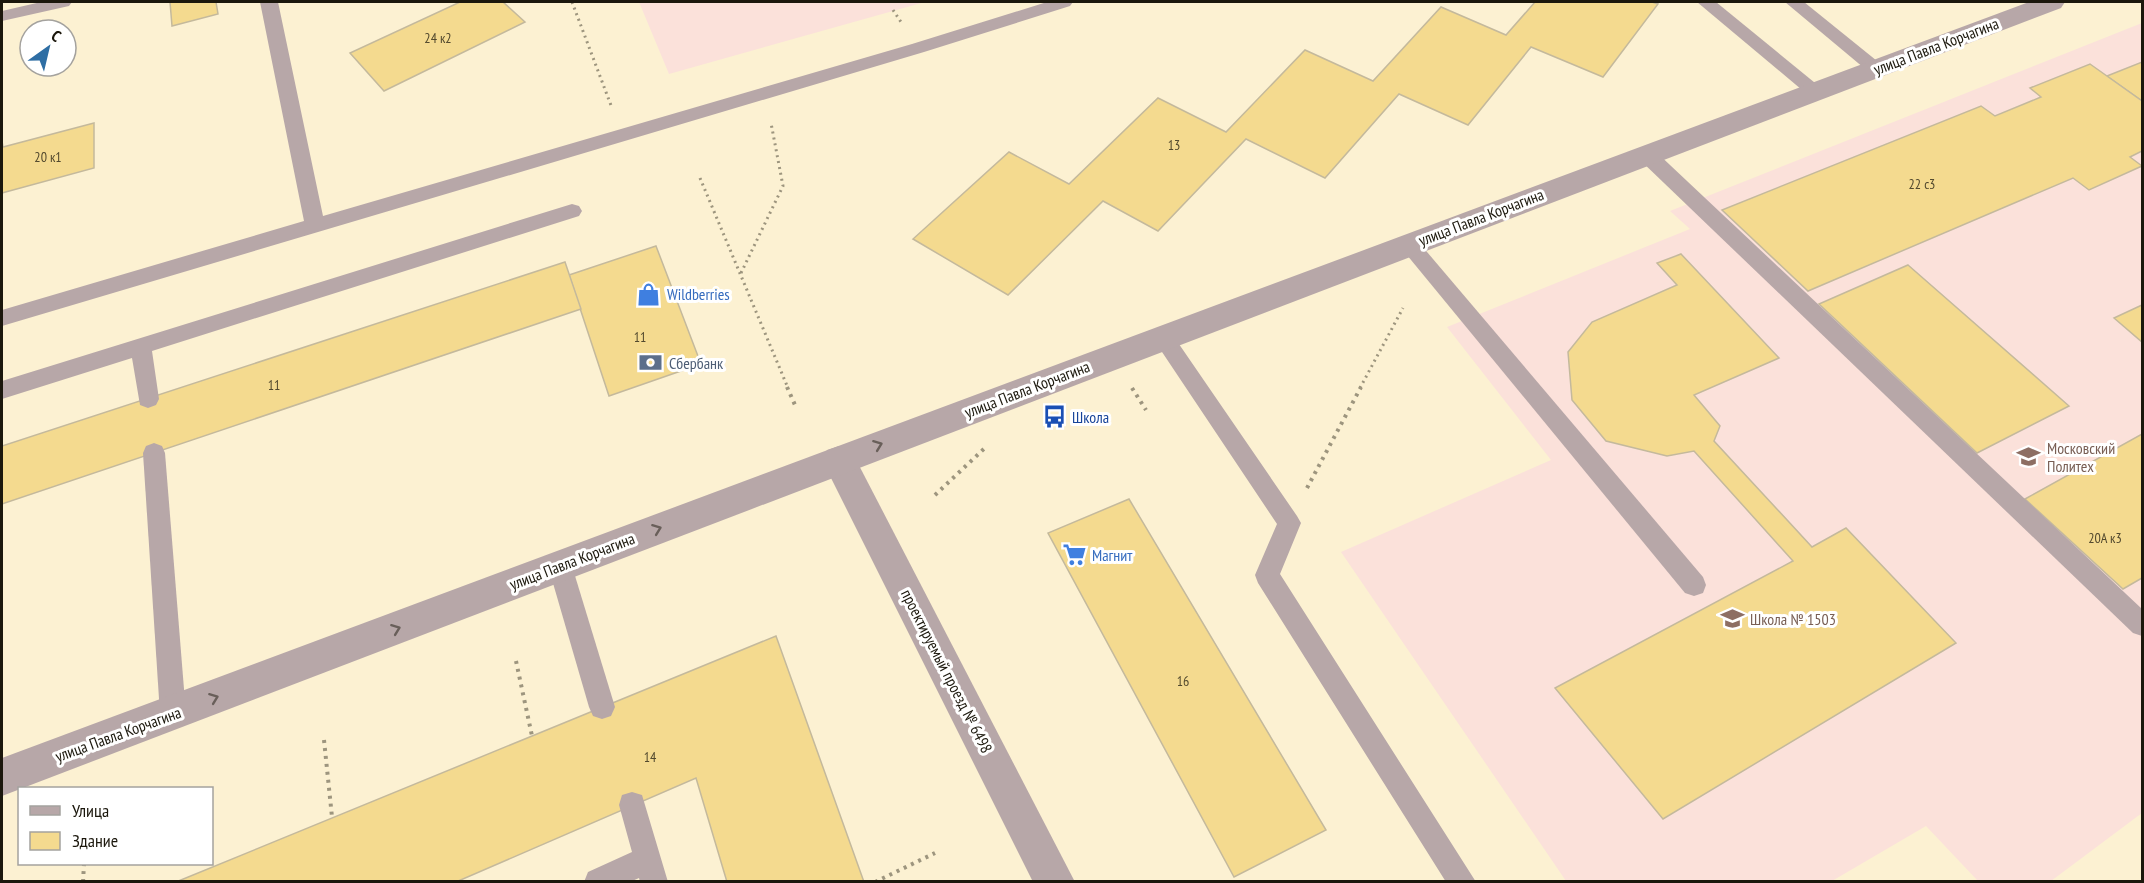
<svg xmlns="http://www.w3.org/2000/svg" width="2144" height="883" font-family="'PT Sans Narrow',sans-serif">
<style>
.education{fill:#fbe1da}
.building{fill:#f4da8f;stroke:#c4b99c;stroke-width:1.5}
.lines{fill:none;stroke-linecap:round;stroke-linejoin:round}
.path-far1{stroke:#9d957e;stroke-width:3;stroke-dasharray:2 4;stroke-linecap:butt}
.path{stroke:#9d957e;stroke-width:4;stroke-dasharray:3 5;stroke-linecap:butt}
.service{fill:#b7a7a8;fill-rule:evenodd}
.minor{fill:#b7a7a8;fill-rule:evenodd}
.tertiary{fill:#b7a7a8;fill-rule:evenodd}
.oneway{stroke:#695f5a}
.labels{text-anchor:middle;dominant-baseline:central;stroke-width:6;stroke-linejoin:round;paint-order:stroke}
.number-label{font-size:14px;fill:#51482d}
.street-label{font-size:16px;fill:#1b170c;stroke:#fff}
.shop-label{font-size:16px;fill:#366cbe;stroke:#fff;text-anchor:start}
.service-label{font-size:16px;fill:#4e5e75;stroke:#fff;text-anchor:start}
.transit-label{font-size:16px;fill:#164399;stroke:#fff;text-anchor:start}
.education-label{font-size:16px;fill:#785e54;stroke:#fff;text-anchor:start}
</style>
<rect width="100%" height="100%" fill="#fcf1d2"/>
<!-- education -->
<g class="education">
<polygon points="639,2 925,2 669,74"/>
<polygon points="2142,23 2142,813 2051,881 1978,881 1926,826 1832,881 1566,881 1341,552 1551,460 1447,327 1690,229 1670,211"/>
</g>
<!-- building -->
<g class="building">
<polygon points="170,2 216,2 218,14 172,26"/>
<polygon points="460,2 503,2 525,22 384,91 350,53"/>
<polygon points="1535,2 1652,2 1658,4 1603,77 1531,47 1468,125 1399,94 1325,178 1246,139 1158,231 1103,201 1008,295 913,239 1009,152 1069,184 1158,98 1226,132 1305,50 1373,81 1441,7 1506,35"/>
<polygon points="2142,62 2142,101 2107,76"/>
<polygon points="2090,64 2142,101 2142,151 2130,157 2142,166 2089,190 2073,178 1808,291 1722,210 1981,106 1995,116 2041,97 2030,88"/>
<polygon points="94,123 94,168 2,193 2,141 3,147"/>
<polygon points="656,246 701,364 609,396 569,275"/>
<polygon points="1681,254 1779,358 1694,395 1720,426 1714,441 1812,547 1846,528 1956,643 1663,819 1555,688 1793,561 1694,451 1667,456 1606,441 1572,400 1568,352 1592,322 1677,285 1657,263"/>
<polygon points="565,262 581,309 2,504 2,446"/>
<polygon points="1908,265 2069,406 1977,453 1819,304"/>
<polygon points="2142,305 2142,342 2114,318"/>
<polygon points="2142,434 2142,578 2123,589 2025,499"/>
<polygon points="1129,499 1326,830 1234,877 1048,533"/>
<polygon points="776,636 864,882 727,882 696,778 456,882 176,882"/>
</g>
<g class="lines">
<!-- path-far1 -->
<g class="path-far1">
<polyline points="572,2 612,108"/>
<polyline points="893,10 901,22"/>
<polyline points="700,178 788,388"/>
<polyline points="741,273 783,186 771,123"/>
<polyline points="1360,388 1403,308"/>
</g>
<!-- path -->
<g class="path">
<polyline points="787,387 795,405"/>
<polyline points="1132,388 1146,410"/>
<polyline points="1307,488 1361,387"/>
<polyline points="935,495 987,446"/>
<polyline points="516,661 532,736"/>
<polyline points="324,740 332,817"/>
<polyline points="83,882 84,864"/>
<polyline points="875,882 935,853"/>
</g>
<!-- service -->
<g class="service">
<polygon points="41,2 72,2 69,6 2,21 2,11"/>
<polygon points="260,2 278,2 323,216 912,44 1047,2 1073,2 1070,6 924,52 2,326 2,310 304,221"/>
<polygon points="1697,2 1716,2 1820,87 1823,91 1820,95 1808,95"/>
<polygon points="1785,2 1804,2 1882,65 1885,69 1882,73 1870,73"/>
<polygon points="1646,147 1653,149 2142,609 2142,636 2133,633 1639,159 1637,154 1639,149"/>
<polygon points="572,204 579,206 582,211 579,216 152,351 159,399 156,405 148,408 140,405 132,358 2,399 2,381"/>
<polygon points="1409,236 1416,239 1703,577 1706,585 1703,593 1694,596 1685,593 1402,249 1399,244 1402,239"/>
<polygon points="1163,329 1170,331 1297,516 1301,523 1280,574 1476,882 1446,882 1258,583 1255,575 1277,524 1156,343 1152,337 1156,331"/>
<polygon points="154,443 162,446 165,453 186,714 182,723 173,726 164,723 160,714 143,453 146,446"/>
<polygon points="560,555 568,558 572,566 615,707 611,716 602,719 593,716 589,707 548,566 552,558"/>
<polygon points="632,792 642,795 645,805 668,882 640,882 639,878 630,882 584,882 588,872 632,852 619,805 622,795"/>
</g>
<!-- minor -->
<polygon class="minor" points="839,446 851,450 1075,882 1033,882 822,460 827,450"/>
<!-- tertiary -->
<polygon class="tertiary" points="2029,2 2065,2 2061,8 2,796 2,758"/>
</g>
<!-- one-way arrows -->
<defs><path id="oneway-chevron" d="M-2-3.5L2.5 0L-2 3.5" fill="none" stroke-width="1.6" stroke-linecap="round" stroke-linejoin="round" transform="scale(1.5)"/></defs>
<g class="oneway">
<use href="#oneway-chevron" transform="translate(878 445) rotate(-21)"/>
<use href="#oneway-chevron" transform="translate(657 529) rotate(-21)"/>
<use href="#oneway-chevron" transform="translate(396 629) rotate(-21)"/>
<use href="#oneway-chevron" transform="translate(214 698) rotate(-21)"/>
</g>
<!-- icons -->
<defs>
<symbol id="shop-bare" viewBox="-9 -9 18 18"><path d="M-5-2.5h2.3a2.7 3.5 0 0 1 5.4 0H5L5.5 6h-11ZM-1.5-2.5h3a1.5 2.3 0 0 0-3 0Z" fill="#3f7fe0" stroke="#fff" stroke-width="2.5" paint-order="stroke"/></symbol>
<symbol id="bank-bare" viewBox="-9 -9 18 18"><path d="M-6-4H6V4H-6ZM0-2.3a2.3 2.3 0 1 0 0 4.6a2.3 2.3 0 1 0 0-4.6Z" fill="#5c6f8a" stroke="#fff" stroke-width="2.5" paint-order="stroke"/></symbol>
<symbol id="bus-bare" viewBox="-9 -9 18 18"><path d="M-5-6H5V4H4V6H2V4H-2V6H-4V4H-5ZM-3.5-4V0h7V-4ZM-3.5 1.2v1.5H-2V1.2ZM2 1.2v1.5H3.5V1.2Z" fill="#1a4fb4" stroke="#fff" stroke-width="2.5" paint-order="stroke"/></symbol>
<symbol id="university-bare" viewBox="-9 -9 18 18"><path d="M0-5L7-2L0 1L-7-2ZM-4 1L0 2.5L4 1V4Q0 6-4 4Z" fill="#8d6e63" stroke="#fff" stroke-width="2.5" paint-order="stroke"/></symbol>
<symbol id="supermarket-bare" viewBox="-9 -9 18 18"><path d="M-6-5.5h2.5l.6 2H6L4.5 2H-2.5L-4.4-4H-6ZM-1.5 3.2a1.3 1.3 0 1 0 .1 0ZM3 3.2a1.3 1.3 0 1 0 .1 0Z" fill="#3f7fe0" stroke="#fff" stroke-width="2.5" paint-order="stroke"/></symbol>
<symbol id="school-bare" viewBox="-9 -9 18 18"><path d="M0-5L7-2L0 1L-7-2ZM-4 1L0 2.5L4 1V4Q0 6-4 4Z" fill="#8d6e63" stroke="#fff" stroke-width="2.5" paint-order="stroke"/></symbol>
</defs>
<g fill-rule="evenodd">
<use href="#shop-bare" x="632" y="278" width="33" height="33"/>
<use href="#bank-bare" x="634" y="346" width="33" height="33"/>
<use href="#bus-bare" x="1038" y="400" width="33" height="33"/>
<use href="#university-bare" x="2012" y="440" width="33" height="33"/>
<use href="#supermarket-bare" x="1058" y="538" width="33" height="33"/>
<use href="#school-bare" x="1716" y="602" width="33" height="33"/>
</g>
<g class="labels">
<!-- number labels -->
<g class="number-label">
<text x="438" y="38">24 к2</text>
<text x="1174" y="145">13</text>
<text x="48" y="157">20 к1</text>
<text x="1922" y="184">22 с3</text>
<text x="640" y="337">11</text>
<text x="274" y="385">11</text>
<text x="2105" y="538">20А к3</text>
<text x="1183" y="681">16</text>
<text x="650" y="757">14</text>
</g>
<!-- street labels -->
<g class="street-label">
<text transform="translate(1936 46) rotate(-21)">улица Павла Корчагина</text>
<text transform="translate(1481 217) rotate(-21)">улица Павла Корчагина</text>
<text transform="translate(1027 389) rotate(-21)">улица Павла Корчагина</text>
<text transform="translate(572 561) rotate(-21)">улица Павла Корчагина</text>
<text transform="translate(947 671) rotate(63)">проектируемый проезд № 6498</text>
<text transform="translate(118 734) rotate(-20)">улица Павла Корчагина</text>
</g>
<!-- shop labels -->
<g class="shop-label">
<text x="667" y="294">Wildberries</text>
<text x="1092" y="555">Магнит</text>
</g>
<!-- service labels -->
<g class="service-label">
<text x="669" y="363">Сбербанк</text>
</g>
<!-- transit labels -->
<g class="transit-label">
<text x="1072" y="417">Школа</text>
</g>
<!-- education labels -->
<g class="education-label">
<text x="2047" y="448">Московский<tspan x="2047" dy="18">Политех</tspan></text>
<text x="1750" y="619">Школа № 1503</text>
</g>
</g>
<!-- border -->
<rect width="2144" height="883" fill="none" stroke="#1b170c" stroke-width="6"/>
<!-- legend -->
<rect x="18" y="787" width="195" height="78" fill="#ffffff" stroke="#a4a29e" stroke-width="1.5"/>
<rect x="30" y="806" width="30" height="9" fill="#b7a7a8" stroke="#a4a29e" stroke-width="1.5"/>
<text x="72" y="817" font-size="18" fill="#1b170c">Улица</text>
<rect x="30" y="832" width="30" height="18" fill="#f4da8f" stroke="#a4a29e" stroke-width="1.5"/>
<text x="72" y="847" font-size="18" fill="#1b170c">Здание</text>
<!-- north arrow -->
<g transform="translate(48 48) rotate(34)"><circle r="28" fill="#ffffff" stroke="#a4a29e" stroke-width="1.5"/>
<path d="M0-4.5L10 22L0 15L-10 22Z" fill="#2e6ea4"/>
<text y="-9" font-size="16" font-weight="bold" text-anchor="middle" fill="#1b170c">С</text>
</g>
</svg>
